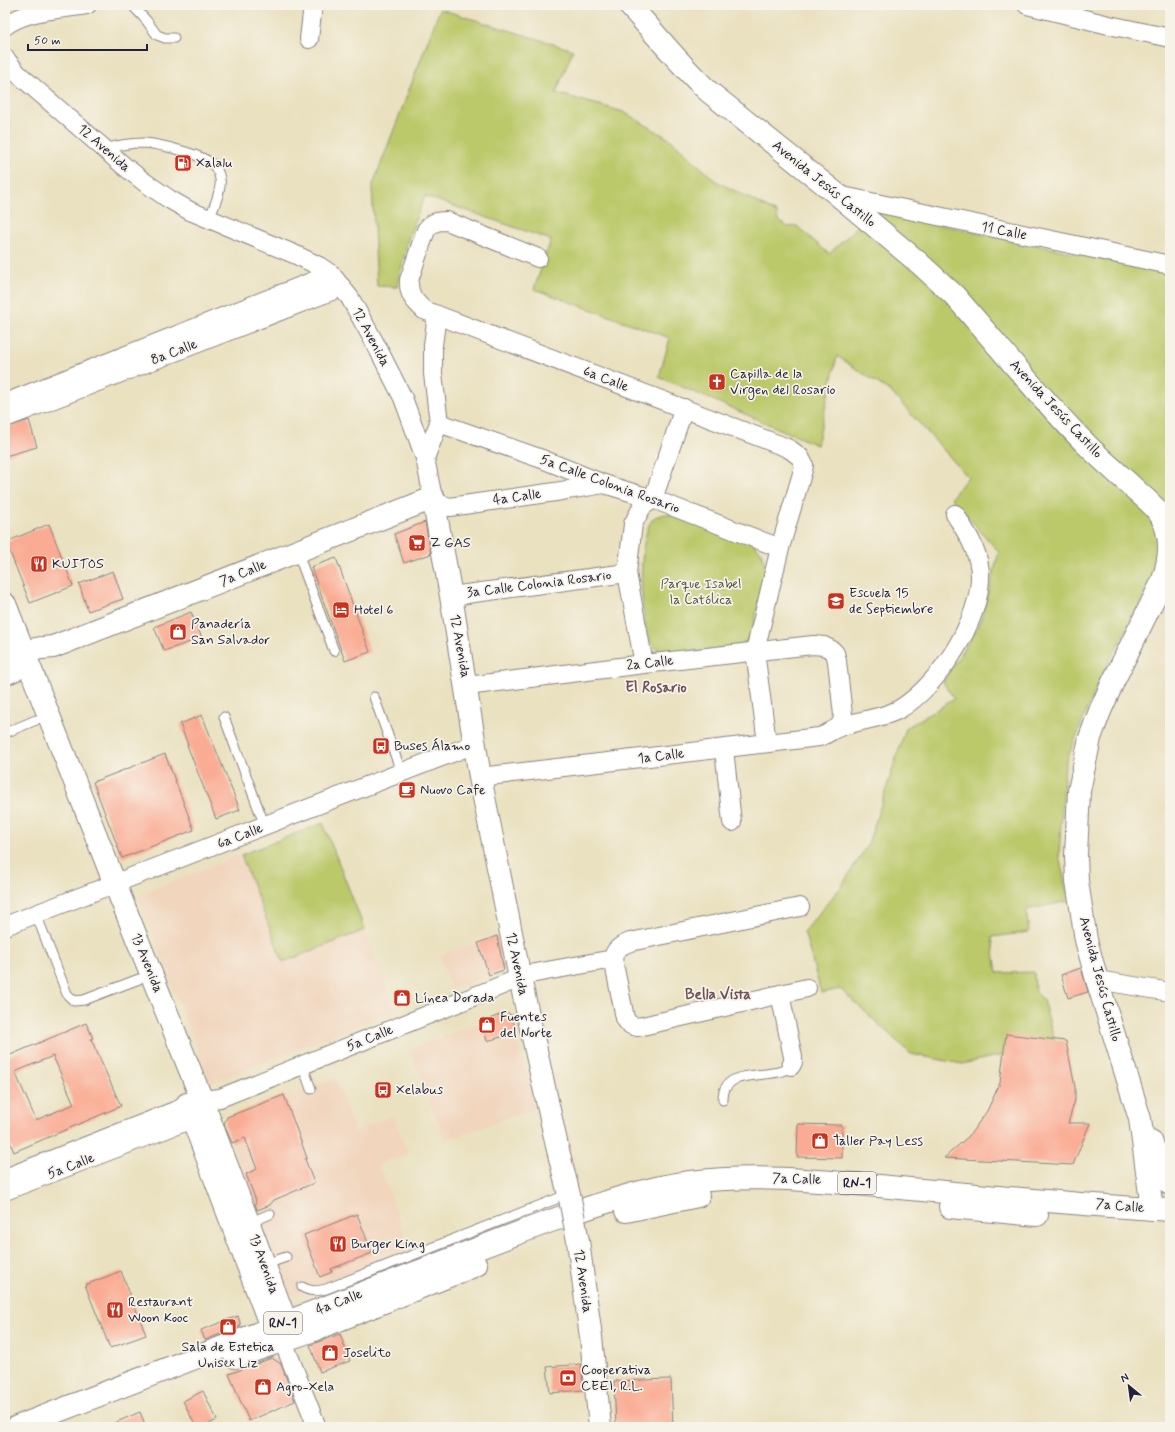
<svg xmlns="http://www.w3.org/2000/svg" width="1175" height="1432" font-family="Mynerve,sans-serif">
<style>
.built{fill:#f1d5bd}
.green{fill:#bcc96b;stroke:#6f7653}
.building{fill:#faab93;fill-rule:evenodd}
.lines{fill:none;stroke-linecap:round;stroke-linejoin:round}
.lane-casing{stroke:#86827e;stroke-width:11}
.street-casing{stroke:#86827e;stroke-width:20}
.secondary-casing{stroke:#86827e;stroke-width:24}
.primary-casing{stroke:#86827e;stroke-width:24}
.lane{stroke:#fff;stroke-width:9}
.street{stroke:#fff;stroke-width:18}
.secondary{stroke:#fff;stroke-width:22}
.primary{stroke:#fff;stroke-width:22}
.secondary-bridge-casing{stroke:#86827e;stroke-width:24;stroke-linecap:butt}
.secondary-bridge{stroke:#fff;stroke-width:22}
.labels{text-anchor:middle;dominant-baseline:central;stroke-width:3.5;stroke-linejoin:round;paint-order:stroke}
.shield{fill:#f7f3e8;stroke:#62616f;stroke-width:1}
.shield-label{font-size:13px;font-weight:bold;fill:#22223b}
.street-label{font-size:14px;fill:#22223b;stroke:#f7f3e8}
.poi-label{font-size:14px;fill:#22223b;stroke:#f7f3e8;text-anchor:start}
.park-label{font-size:14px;fill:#505449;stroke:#f7f3e8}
.neighbourhood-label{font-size:15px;font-weight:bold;fill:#6e525a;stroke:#f7f3e8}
</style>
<rect width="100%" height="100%" fill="#f7f3e8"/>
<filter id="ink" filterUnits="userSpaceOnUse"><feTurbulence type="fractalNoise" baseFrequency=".025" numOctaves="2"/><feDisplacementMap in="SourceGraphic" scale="8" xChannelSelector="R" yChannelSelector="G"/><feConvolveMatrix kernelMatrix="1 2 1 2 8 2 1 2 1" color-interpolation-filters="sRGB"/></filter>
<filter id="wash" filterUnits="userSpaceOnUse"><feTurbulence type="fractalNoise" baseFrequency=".012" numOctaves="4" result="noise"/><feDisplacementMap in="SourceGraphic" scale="16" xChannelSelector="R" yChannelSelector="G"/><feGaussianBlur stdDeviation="0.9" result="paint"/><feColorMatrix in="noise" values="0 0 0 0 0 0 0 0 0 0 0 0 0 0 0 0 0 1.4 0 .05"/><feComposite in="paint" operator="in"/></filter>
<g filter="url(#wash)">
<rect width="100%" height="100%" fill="#eae1c0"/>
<!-- built -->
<g class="built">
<polygon points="323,823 396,1011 210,1083 138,895"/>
<polygon points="497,936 504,970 452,989 439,956"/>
<polygon points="482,1022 487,1041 516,1033 535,1109 522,1112 445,1141 410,1049"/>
<polygon points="335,1078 355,1131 394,1116 408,1154 379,1164 410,1251 294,1296 289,1294 226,1129 230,1119"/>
</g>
<!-- green -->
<g class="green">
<polygon points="440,9 573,50 556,93 624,112 671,140 716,181 777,213 778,220 787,227 797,226 829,254 874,211 1170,273 1170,521 1156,528 1159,548 1153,573 1141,602 1101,677 1065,764 1059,856 1069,901 1026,910 1029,932 992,937 997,973 1034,972 1035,990 1043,1000 1057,1048 1029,1049 962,1064 911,1054 840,989 821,993 804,931 841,887 868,844 906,728 954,699 943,682 980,623 999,552 951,498 968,477 891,392 837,356 817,445 659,377 670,338 534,289 551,240 425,196 408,239 397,287 377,286 372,187"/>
<path d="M667,514L750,540L762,553L766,569L751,636L741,647L665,654C659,651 654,648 651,643C639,624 637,535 653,519C657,515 661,515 667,514Z"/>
<polygon points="323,823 365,930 283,962 241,855"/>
</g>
<g id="blocks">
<!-- building -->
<g class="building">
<polygon points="29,420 37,447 5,456 5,428"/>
<polygon points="425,522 431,554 404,563 394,534"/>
<polygon points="49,524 73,586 30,603 6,542"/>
<polygon points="336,558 370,652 345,661 311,567"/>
<polygon points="113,571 123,599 88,611 79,584"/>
<polygon points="191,612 202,638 164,651 154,627"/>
<polygon points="202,715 240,810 216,819 187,745 188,745 180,724"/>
<polygon points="165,754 194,830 122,858 93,782"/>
<polygon points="497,936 504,970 489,975 478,943"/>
<polygon points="1081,968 1088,992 1068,998 1061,975"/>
<polygon points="504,1013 512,1015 516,1033 487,1041 482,1022"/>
<path d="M86,1023L93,1038L91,1039L121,1106L14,1152L5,1131V1049L8,1056ZM53,1056L74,1104L36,1120L15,1072Z"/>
<polygon points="1006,1034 1066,1041 1075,1087 1075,1100 1068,1123 1090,1123 1073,1165 944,1158 969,1136 987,1111 1000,1083"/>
<polygon points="284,1095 307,1158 305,1159 314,1183 274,1200 270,1205 257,1210 255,1204 256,1201 246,1174 257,1169 245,1138 232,1143 224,1124 227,1117"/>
<polygon points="798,1124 842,1125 842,1158 797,1157"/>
<polygon points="357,1214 372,1253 331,1269 332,1272 320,1277 304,1235"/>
<polygon points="121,1271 146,1335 110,1348 85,1285"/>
<polygon points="238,1316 241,1326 205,1340 201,1330"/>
<polygon points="340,1334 350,1361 320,1372 310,1345"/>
<polygon points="272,1358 281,1364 295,1401 249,1421 229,1374"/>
<polygon points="581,1364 584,1390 550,1393 547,1367"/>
<polygon points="671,1379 673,1427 616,1427 614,1381"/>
<polygon points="203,1391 217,1420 203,1427 196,1427 183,1401"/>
<polygon points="140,1412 146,1427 105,1427"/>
</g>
</g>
</g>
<g filter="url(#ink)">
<use href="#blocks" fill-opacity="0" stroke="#86827e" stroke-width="1"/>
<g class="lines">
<defs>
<g id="lane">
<polyline points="132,5 146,20 157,35 165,38 174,38"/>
<path d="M105,149C118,145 131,143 144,143C159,144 200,154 211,163C216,167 219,173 220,179C222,191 213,208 209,220"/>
<polyline points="297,551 334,651"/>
<polyline points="374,697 398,763"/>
<polyline points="224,717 265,826"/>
<polyline points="5,733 36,720"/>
<polyline points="36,914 67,994 74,1001 84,1000 139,979"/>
<polyline points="302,1064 311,1089"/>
<path d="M723,1100C722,1064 774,1082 791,1066"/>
<polyline points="249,1223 270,1214"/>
<polyline points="264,1265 286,1257"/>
<path d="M302,1287C310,1292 317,1291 326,1289L569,1194"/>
</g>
<g id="street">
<polyline points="1027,5 1109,25 1170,38"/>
<path d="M5,26C28,9 60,10 87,5"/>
<polyline points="309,39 313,5"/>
<polyline points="5,58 17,73 124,166 143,181 169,199 190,211 294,254 319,266 331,274 350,298 376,345 403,398 425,458 433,498 442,505 450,507 555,492 604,484"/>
<polyline points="838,195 1170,265"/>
<path d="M538,258L447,221C437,221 432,222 426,230L409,280C408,294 414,301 424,310L785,447L791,450L800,457L804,465L803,470L780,548L755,651L767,743"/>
<polyline points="5,403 331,274"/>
<polyline points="5,418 342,287"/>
<polyline points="439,423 542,459 604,484 653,499 780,548"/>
<polyline points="425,458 439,423 433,374 433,345 437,315"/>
<polyline points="451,596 627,573"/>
<polyline points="644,664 627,573 633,524 642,507 653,499 684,408"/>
<polyline points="5,676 17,671"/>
<polyline points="467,686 644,664 813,645 824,646 832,650 835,653 837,661 843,715 842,721 839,727"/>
<polyline points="724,749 732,822"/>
<path d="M480,777L819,737C827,735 833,729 840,727C859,720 880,719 898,710C939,687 991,608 978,560C974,543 964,529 955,514"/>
<polyline points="5,926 475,744"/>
<path d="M613,959L625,1018C628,1024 631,1026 638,1027L807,988"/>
<polyline points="1097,980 1170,992"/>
<polyline points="780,994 793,1057 793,1062 791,1066"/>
<path d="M5,1178L202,1100L220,1098L530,974L613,959C614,949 622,945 630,942L800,907"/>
<polyline points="5,1191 205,1114"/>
<polyline points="283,1341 317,1427"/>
</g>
<g id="secondary">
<path d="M629,5C656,34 679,64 708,91L838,195L919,263L954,295C998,345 1040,398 1087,445C1103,461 1121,476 1138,492C1146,499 1156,507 1161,516C1173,536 1170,559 1163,580L1113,682L1100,711L1090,738L1079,791L1076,855L1077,881L1086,940L1097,980L1140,1119L1152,1209"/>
<polyline points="5,604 115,884 202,1100 286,1322"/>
<path d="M11,656C25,650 38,648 53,647L433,498L451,596L480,777L520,978L557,1146L570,1199"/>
<polyline points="187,1104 271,1327"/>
<polyline points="1151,1141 1163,1171 1170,1184"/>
<polyline points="578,1241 591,1337 600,1427"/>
</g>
<g id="primary">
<polyline points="950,1207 1037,1215"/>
<polyline points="626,1211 698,1196"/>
<polyline points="235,1357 311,1331 476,1265"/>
<path d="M17,1427C155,1373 294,1319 433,1266C481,1247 530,1228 579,1211C615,1199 652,1187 690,1182C760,1173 830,1182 900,1188C990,1196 1080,1205 1170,1210"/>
</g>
</defs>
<!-- lane casing -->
<use href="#lane" class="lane-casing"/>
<!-- street casing -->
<use href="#street" class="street-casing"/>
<!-- secondary casing -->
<use href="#secondary" class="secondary-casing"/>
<!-- primary casing -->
<use href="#primary" class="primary-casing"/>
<!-- lane -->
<use href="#lane" class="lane"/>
<!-- street -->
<use href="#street" class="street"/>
<!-- secondary -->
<use href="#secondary" class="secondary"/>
<!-- primary -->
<use href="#primary" class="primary"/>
<defs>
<polyline id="secondary-bridge" points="570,1199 578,1241"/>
</defs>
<!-- secondary-bridge casing -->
<use href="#secondary-bridge" class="secondary-bridge-casing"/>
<!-- secondary-bridge -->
<use href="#secondary-bridge" class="secondary-bridge"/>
</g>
</g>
<!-- icons -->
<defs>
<symbol id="fuel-square" viewBox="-11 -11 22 22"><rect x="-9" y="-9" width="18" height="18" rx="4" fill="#c8321e" stroke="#f7f3e8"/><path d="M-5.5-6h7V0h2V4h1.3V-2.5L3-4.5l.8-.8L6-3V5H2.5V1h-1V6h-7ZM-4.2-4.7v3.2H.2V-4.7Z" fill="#fff"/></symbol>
<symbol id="church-square" viewBox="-11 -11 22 22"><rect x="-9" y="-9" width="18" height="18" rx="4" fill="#c8321e" stroke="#f7f3e8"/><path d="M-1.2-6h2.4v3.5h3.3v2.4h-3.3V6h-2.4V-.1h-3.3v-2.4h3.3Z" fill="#fff"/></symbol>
<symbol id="supermarket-square" viewBox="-11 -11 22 22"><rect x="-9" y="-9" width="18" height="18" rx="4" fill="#c8321e" stroke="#f7f3e8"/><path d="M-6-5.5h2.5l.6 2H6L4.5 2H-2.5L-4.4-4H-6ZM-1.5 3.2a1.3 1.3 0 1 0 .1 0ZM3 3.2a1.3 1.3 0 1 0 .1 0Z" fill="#fff"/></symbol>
<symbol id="restaurant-square" viewBox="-11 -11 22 22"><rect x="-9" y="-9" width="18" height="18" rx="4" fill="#c8321e" stroke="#f7f3e8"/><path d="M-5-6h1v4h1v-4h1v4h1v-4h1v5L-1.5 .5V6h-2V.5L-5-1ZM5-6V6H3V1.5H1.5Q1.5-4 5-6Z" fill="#fff"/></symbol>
<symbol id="school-square" viewBox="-11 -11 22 22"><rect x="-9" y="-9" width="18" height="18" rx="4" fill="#c8321e" stroke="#f7f3e8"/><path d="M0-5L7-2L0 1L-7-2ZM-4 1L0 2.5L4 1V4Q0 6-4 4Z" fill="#fff"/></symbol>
<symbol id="hotel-square" viewBox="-11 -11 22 22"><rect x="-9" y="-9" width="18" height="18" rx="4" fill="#c8321e" stroke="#f7f3e8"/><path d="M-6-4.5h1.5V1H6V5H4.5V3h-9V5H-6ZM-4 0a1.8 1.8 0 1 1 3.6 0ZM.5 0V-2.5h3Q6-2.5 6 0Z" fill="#fff"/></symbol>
<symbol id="shop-square" viewBox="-11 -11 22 22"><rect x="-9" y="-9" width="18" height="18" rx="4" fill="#c8321e" stroke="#f7f3e8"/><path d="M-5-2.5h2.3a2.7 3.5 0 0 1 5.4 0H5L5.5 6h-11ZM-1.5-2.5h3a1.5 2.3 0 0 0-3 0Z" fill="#fff"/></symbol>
<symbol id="bus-square" viewBox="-11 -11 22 22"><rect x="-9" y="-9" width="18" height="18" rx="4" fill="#c8321e" stroke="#f7f3e8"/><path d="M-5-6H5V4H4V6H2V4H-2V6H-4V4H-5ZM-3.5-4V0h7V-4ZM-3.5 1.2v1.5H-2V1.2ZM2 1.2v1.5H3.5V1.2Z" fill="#fff"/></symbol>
<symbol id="cafe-square" viewBox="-11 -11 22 22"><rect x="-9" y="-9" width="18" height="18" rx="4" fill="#c8321e" stroke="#f7f3e8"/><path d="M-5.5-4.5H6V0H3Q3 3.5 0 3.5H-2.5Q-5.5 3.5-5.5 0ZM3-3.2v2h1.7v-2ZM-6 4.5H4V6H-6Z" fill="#fff"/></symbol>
<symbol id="bank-square" viewBox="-11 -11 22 22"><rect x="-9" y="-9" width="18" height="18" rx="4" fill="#c8321e" stroke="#f7f3e8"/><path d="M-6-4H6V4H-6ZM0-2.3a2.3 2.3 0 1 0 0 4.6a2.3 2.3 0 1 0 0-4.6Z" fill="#fff"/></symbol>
</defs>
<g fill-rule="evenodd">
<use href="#fuel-square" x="173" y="153" width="20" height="20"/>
<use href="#church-square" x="707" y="372" width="20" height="20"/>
<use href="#supermarket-square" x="407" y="533" width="20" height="20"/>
<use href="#restaurant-square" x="29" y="554" width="20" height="20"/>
<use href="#school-square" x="826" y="591" width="20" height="20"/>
<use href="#hotel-square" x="331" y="600" width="20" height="20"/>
<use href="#shop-square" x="168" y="622" width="20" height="20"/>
<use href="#bus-square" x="371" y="736" width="20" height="20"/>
<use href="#cafe-square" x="397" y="780" width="20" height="20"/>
<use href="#shop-square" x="392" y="988" width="20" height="20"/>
<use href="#shop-square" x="477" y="1015" width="20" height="20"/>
<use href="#bus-square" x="373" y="1080" width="20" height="20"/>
<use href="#shop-square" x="810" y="1131" width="20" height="20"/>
<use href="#restaurant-square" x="328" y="1234" width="20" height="20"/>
<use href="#restaurant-square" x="105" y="1300" width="20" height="20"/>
<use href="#shop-square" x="218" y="1317" width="20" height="20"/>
<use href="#shop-square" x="320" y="1343" width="20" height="20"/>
<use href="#bank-square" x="558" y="1368" width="20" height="20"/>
<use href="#shop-square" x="253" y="1377" width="20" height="20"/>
</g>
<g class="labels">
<!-- shield labels -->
<g class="shield">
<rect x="838" y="1172" width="38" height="22" rx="3"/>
<rect x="264" y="1312" width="38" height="22" rx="3"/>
</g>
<g class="shield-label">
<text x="857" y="1183">RN-1</text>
<text x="283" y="1323">RN-1</text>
</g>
<!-- street labels -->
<g class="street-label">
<text transform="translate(104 148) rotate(41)">12 Avenida</text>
<text transform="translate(824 184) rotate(39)">Avenida Jesús Castillo</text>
<text transform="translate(1004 231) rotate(11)">11 Calle</text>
<text transform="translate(371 337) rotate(62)">12 Avenida</text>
<text transform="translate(174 352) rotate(-21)">8a Calle</text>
<text transform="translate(606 379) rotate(21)">6a Calle</text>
<text transform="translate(1056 409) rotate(47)">Avenida Jesús Castillo</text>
<text transform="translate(610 484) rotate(20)">5a Calle Colonia Rosario</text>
<text transform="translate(517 497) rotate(-8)">4a Calle</text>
<text transform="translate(243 573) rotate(-22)">7a Calle</text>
<text transform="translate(539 584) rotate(-7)">3a Calle Colonia Rosario</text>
<text transform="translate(460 646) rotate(80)">12 Avenida</text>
<text transform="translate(650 663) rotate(-7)">2a Calle</text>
<text transform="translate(661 756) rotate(-7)">1a Calle</text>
<text transform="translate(240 836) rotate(-21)">6a Calle</text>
<text transform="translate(147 963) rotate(68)">13 Avenida</text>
<text transform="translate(517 964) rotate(78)">12 Avenida</text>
<text transform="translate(1100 979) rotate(75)">Avenida Jesús Castillo</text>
<text transform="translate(370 1038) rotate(-22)">5a Calle</text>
<text transform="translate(71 1166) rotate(-21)">5a Calle</text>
<text transform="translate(797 1179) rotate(2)">7a Calle</text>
<text transform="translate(1120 1206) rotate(5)">7a Calle</text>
<text transform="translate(264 1264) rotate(70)">13 Avenida</text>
<text transform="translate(583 1281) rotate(82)">12 Avenida</text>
<text transform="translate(339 1302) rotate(-21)">4a Calle</text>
</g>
<!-- poi labels -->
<g class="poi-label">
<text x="196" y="163">Xalalu</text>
<text x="730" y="374">Capilla de la<tspan x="730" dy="16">Virgen del Rosario</tspan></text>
<text x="430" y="543">Z GAS</text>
<text x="52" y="564">KUITOS</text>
<text x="849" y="593">Escuela 15<tspan x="849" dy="16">de Septiembre</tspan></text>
<text x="354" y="610">Hotel 6</text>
<text x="191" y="624">Panadería<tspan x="191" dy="16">San Salvador</tspan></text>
<text x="394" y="746">Buses Álamo</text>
<text x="420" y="790">Nuovo Cafe</text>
<text x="415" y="998">Línea Dorada</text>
<text x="500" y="1017">Fuentes<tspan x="500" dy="16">del Norte</tspan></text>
<text x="396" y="1090">Xelabus</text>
<text x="833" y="1141">Taller Pay Less</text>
<text x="351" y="1244">Burger King</text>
<text x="128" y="1302">Restaurant<tspan x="128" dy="16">Woon Kooc</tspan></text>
<text x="228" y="1347" text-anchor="middle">Sala de Estetica<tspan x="228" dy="16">Unisex Liz</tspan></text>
<text x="343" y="1353">Joselito</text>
<text x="581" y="1370">Cooperativa<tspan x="581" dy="16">CEEI, R.L.</tspan></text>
<text x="276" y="1387">Agro-Xela</text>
</g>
<!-- park labels -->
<g class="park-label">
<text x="701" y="584">Parque Isabel<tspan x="701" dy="16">la Católica</tspan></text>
</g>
<!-- neighbourhood labels -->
<g class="neighbourhood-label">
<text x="656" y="688">El Rosario</text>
<text x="718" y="995">Bella Vista</text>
</g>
</g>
<!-- margin -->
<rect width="1175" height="1432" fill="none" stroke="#f7f3e8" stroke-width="20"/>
<!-- north arrow -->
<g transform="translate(1129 1386) rotate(331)" stroke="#f7f3e8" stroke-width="3" paint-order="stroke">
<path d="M0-3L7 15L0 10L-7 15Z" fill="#22223b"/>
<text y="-6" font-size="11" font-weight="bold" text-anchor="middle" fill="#22223b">N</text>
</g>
<!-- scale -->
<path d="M28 44v6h119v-6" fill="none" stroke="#22223b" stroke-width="2"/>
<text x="34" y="44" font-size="12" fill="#22223b" stroke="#f7f3e8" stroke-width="3" paint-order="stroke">50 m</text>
</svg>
